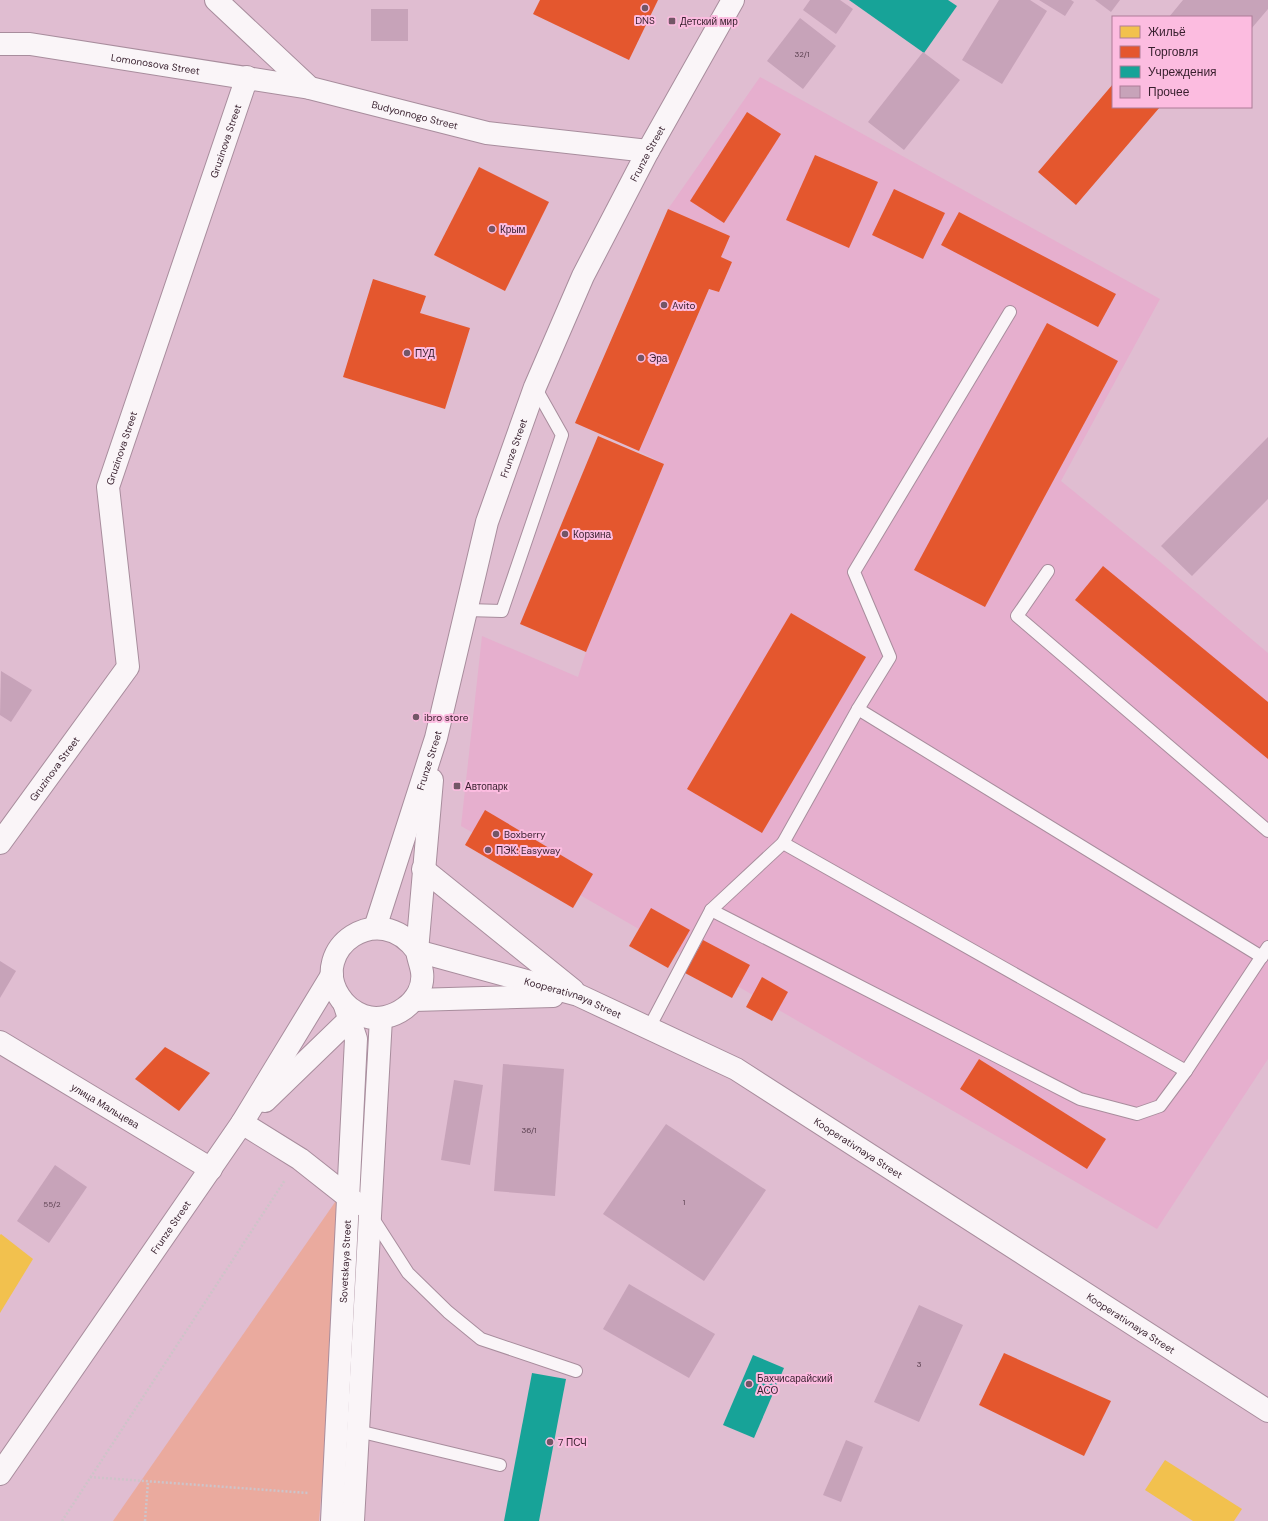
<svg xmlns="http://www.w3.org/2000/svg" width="1268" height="1521" font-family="'DM Sans',sans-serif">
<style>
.built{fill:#e6afce}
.green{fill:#eaaa9e}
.homes{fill:#f2c14e}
.shops{fill:#e4572e}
.public{fill:#17a398}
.building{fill:#c7a3b9}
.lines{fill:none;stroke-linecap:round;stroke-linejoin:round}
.lane-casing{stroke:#a88d9d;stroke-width:14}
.street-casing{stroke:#a88d9d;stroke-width:24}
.secondary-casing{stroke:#a88d9d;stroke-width:24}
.path{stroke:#cec4c9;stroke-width:2.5;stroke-dasharray:2 2;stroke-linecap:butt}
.lane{stroke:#faf5f8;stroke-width:12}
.street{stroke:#faf5f8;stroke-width:22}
.secondary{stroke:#faf5f8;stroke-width:22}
.poi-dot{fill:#725666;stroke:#fcbce0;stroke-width:1.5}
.labels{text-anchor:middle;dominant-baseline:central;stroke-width:4;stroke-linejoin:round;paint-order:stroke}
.number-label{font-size:8px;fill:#5b4050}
.poi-label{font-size:10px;fill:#371f2d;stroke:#fcbce0;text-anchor:start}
.street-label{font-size:10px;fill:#371f2d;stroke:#fcbce0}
</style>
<rect width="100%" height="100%" fill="#e0bdd1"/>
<!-- built -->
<polygon class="built" points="760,77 1160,299 1061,481 1158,560 1268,653 1268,1059 1157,1229 461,826 482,636 578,677 586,652 664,464 639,451 709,289 719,292 732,262 721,257 730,236 668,209"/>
<!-- green -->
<polygon class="green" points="347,1185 319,1521 113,1521"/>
<!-- homes -->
<g class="homes">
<polygon points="1,1234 33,1259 0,1313 0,1235"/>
<polygon points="1165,1460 1242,1509 1234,1521 1193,1521 1145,1490"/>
</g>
<!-- shops -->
<g class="shops">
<polygon points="540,0 658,0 629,60 533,14"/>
<polygon points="1113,84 1113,107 1160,107 1076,205 1038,172"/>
<polygon points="747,112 781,134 724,223 690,201"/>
<polygon points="815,155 878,182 849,248 786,220"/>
<polygon points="479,167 549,202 505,291 434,255"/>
<polygon points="894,189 945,213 923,259 872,235"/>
<polygon points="668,209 730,236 721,257 732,262 719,292 709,289 639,451 575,423"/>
<polygon points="959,212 1116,294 1098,327 941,245"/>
<polygon points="373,279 426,296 420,313 470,328 445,409 343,377"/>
<polygon points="1047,323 1118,361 985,607 914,570"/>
<polygon points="598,436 664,464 586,652 520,624"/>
<polygon points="1103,566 1268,702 1268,759 1075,600"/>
<polygon points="791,613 866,657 762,833 687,789"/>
<polygon points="485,810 593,874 573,908 465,845"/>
<polygon points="651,908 690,930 668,968 629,946"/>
<polygon points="703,940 750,965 732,998 685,973"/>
<polygon points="762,977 788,992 772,1021 746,1007"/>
<polygon points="165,1047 210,1073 179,1111 135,1079"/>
<polygon points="979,1059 1106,1139 1087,1169 960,1089"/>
<polygon points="1004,1353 1111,1401 1084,1456 979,1405"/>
</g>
<!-- public -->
<g class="public">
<polygon points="849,0 948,0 957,6 924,53"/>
<polygon points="753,1355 784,1368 754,1438 723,1425"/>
<polygon points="532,1373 566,1379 539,1521 504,1521"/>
</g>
<!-- building -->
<g class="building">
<polygon points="810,0 840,0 853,9 836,34 803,10"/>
<polygon points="999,0 1030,0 1047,11 1002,84 962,60"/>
<polygon points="1039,0 1071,0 1074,2 1065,16"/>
<polygon points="1095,0 1120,0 1111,12"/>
<polygon points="1183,0 1268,0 1268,9 1251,29 1251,17 1169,17"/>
<rect x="371" y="9" width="37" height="32"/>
<polygon points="800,18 836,46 803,89 767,61"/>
<polygon points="923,52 960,80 904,150 868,122"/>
<polygon points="1268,437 1268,499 1192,576 1161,546"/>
<polygon points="1,671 32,690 11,722 0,715"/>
<polygon points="0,961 16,971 0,998"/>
<polygon points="503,1064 564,1069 555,1196 494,1191"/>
<polygon points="454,1080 483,1085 470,1165 441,1160"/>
<polygon points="666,1124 766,1190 704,1281 603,1214"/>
<polygon points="55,1165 87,1187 49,1243 17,1221"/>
<polygon points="629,1284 715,1334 689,1378 603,1329"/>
<polygon points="919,1305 963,1325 919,1422 874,1402"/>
<polygon points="846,1440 863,1447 841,1502 823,1495"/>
</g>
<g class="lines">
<defs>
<g id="lane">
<polyline points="1048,571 1017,616 1268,831"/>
<polyline points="467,610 502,611 562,435 535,387"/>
<polyline points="858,709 890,657 854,572 1010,312"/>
<polyline points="783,843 858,709 1262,957"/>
<polyline points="711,910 1080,1099 1137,1114 1160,1106 1186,1071 1268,947"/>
<polyline points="649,1028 711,910 783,843 1186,1071"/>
<polyline points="372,1217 408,1273 448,1312 481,1339 576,1371"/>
<polyline points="358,1431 500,1465"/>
</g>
<g id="street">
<path id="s1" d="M216,0L310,88L487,133L648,151"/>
<path id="s2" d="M0,44H30L310,88"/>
<path id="s3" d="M0,843L128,667L108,487L247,77"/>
<path id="s4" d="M0,1042L211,1169"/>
<polyline points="242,1123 300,1159 357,1204"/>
<path id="s5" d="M332,1521L356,1039L344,1003"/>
<polyline points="353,1521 381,1018"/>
</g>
<g id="secondary">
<polyline points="423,869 573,990"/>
<path id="s6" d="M375,928L436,738L487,522L535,387L583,276L648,151L733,0"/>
<path id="s7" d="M417,951L578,995L736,1069L1268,1411"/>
<path d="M417,951C379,898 309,949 339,996C345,1006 353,1012 364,1016C391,1025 426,1001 422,972C421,965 418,958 417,951L432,780"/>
<polyline points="414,1000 553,996"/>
<polyline points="265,1101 356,1013"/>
<path id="s8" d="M0,1474L242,1123L332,975"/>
</g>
</defs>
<!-- lane casing -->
<use href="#lane" class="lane-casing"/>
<!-- street casing -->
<use href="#street" class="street-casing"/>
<!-- secondary casing -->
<use href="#secondary" class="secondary-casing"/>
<!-- path -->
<g class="path">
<polyline points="90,1477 308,1493"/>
<polyline points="62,1521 285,1180"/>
<polyline points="145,1521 148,1482"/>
</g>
<!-- lane -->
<use href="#lane" class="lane"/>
<!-- street -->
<use href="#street" class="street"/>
<!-- secondary -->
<use href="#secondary" class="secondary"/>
</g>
<!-- markers -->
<g class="poi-dot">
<circle cx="645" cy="8" r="4"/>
<rect x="668" y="17" width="8" height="8" rx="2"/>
<circle cx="492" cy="229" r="4"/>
<circle cx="664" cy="305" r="4"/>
<circle cx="407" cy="353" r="4"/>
<circle cx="641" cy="358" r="4"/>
<circle cx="565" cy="534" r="4"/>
<circle cx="416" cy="717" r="4"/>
<rect x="453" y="782" width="8" height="8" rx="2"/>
<circle cx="496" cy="834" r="4"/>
<circle cx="488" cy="850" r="4"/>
<circle cx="749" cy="1384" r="4"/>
<circle cx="550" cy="1442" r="4"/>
</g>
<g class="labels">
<!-- number labels -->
<g class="number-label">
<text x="802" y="54">32/1</text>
<text x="529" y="1130">36/1</text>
<text x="684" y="1202">1</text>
<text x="52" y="1204">55/2</text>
<text x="919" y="1364">3</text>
</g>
<!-- poi labels -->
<g class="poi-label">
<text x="645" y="20" text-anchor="middle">DNS</text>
<text x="680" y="21">Детский мир</text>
<text x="500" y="229">Крым</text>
<text x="672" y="305">Avito</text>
<text x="415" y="353">ПУД</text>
<text x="649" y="358">Эра</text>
<text x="573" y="534">Корзина</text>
<text x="424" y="717">ibro store</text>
<text x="465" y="786">Автопарк</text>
<text x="504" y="834">Boxberry</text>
<text x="496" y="850">ПЭК: Easyway</text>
<text x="757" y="1378">Бахчисарайский<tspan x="757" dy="12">АСО</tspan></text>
<text x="558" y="1442">7 ПСЧ</text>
</g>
<!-- street labels -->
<g class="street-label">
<text stroke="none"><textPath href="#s2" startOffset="157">Lomonosova Street</textPath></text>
<text stroke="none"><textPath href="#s1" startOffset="237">Budyonnogo Street</textPath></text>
<text stroke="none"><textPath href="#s3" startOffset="764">Gruzinova Street</textPath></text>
<text stroke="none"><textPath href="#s6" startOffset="824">Frunze Street</textPath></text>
<text stroke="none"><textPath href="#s3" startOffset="440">Gruzinova Street</textPath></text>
<text stroke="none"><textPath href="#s6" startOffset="500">Frunze Street</textPath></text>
<text stroke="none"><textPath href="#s6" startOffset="176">Frunze Street</textPath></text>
<text stroke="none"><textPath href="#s3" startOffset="92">Gruzinova Street</textPath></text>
<text stroke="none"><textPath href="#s7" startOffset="163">Kooperativnaya Street</textPath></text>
<text stroke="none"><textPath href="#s4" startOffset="123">улица Мальцева</textPath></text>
<text stroke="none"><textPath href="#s7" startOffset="487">Kooperativnaya Street</textPath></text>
<text stroke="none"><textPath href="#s8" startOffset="300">Frunze Street</textPath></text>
<text stroke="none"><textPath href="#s5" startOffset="260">Sovetskaya Street</textPath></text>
<text stroke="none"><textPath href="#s7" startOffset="811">Kooperativnaya Street</textPath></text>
</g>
</g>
<!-- legend -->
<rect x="1112" y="16" width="140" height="92" fill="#fcbce0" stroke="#ad7d98"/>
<rect x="1120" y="26" width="20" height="12" fill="#f2c14e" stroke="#ad7d98"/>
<text x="1148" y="36" font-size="12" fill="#371f2d">Жильё</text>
<rect x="1120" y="46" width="20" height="12" fill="#e4572e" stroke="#ad7d98"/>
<text x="1148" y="56" font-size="12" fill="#371f2d">Торговля</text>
<rect x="1120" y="66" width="20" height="12" fill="#17a398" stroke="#ad7d98"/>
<text x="1148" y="76" font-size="12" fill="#371f2d">Учреждения</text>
<rect x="1120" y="86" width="20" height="12" fill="#c7a3b9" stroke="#ad7d98"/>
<text x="1148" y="96" font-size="12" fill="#371f2d">Прочее</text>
</svg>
